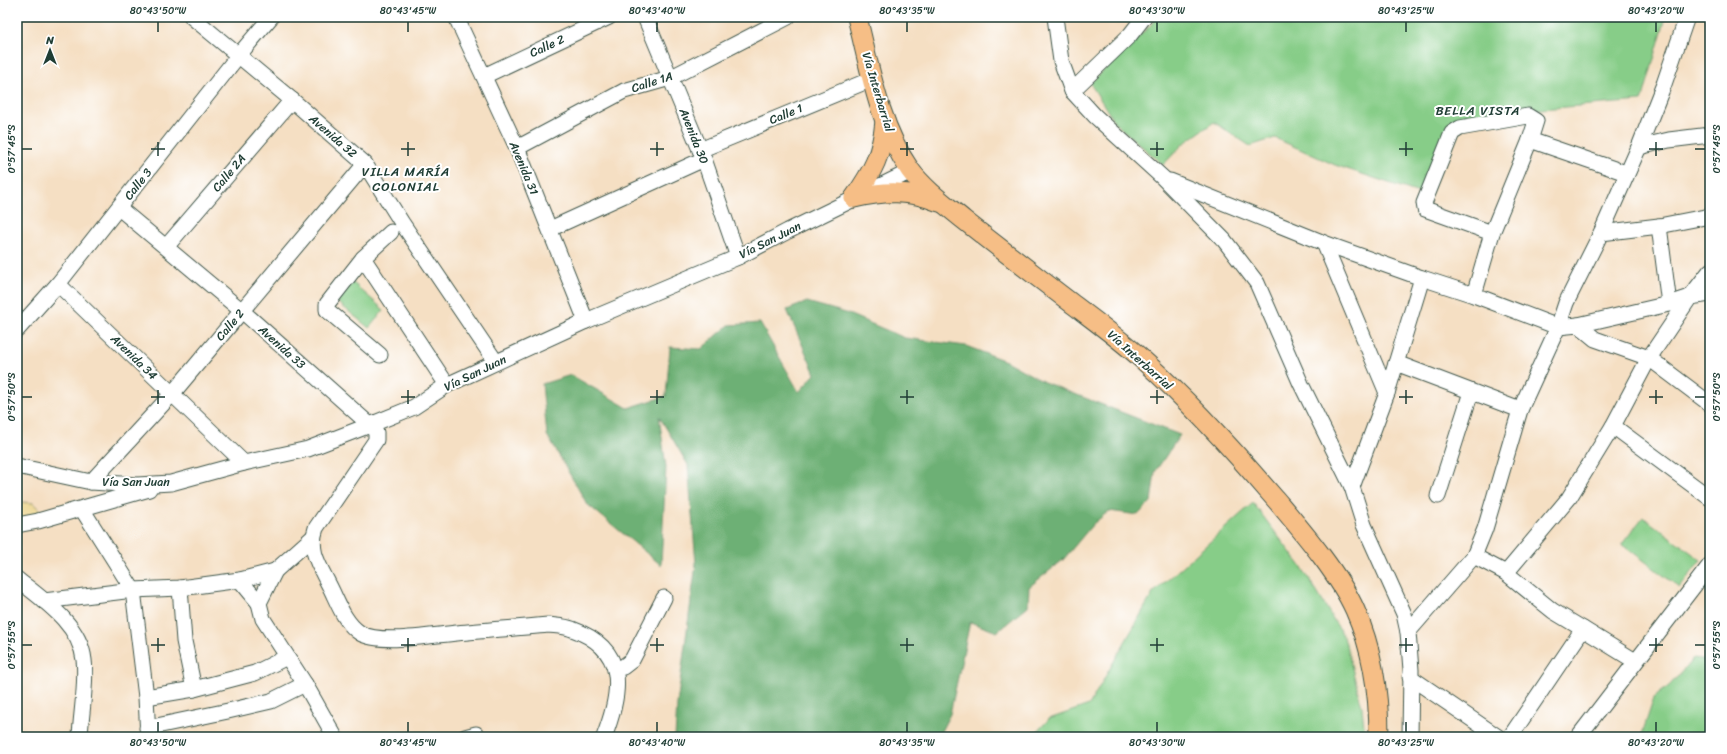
<svg xmlns="http://www.w3.org/2000/svg" width="1727" height="754" font-family="Sriracha,sans-serif">
<style>
.green{fill:#87cd88;stroke:#53855e}
.forest{fill:#6db074;stroke:#467654}
.sand{fill:#eeda9e;stroke:#868c69}
.lines{fill:none;stroke-linecap:round;stroke-linejoin:round}
.minor-casing{stroke:#3f5549;stroke-width:17}
.major-casing{stroke:#3f5549;stroke-width:21}
.minor{stroke:#fff;stroke-width:15}
.major{stroke:#f6be86;stroke-width:19}
.ticks{fill:none;stroke:#1f3d34;stroke-width:1.5}
.labels{text-anchor:middle;dominant-baseline:central;stroke-width:4;stroke-linejoin:round;paint-order:stroke}
.street-label{font-size:12px;fill:#1f3d34;stroke:#fff}
.neighbourhood-label{font-size:13px;letter-spacing:1px;fill:#1f3d34;stroke:#fff}
.neatline{fill:none;stroke:#1f3d34;stroke-width:1.5}
.ticks-label{font-size:10px;text-anchor:middle;fill:#1f3d34}
</style>
<rect width="100%" height="100%" fill="#fff"/>
<filter id="ink" filterUnits="userSpaceOnUse"><feTurbulence type="fractalNoise" baseFrequency=".025" numOctaves="2"/><feDisplacementMap in="SourceGraphic" scale="8" xChannelSelector="R" yChannelSelector="G"/><feConvolveMatrix kernelMatrix="1 2 1 2 8 2 1 2 1" color-interpolation-filters="sRGB"/></filter>
<filter id="wash" filterUnits="userSpaceOnUse"><feTurbulence type="fractalNoise" baseFrequency=".012" numOctaves="4" result="noise"/><feDisplacementMap in="SourceGraphic" scale="16" xChannelSelector="R" yChannelSelector="G"/><feGaussianBlur stdDeviation="0.9" result="paint"/><feColorMatrix in="noise" values="0 0 0 0 0 0 0 0 0 0 0 0 0 0 0 0 0 1.4 0 .05"/><feComposite in="paint" operator="in"/></filter>
<g filter="url(#wash)">
<rect width="100%" height="100%" fill="#f5dfc3"/>
<!-- green -->
<g class="green">
<polygon points="1156,17 1666,17 1642,101 1528,110 1448,126 1422,194 1335,165 1275,138 1250,146 1214,122 1183,144 1163,165 1115,123 1090,83 1154,22"/>
<polygon points="352,282 384,310 369,328 336,301"/>
<polygon points="1253,503 1303,569 1344,637 1362,707 1365,737 1032,737 1049,719 1089,705 1153,593"/>
<polygon points="1643,517 1701,560 1680,588 1622,544"/>
<polygon points="1693,659 1710,661 1710,737 1641,737 1654,698 1670,685"/>
</g>
<!-- forest -->
<polygon class="forest" points="807,302 846,313 905,338 966,346 1006,361 1044,382 1180,435 1155,472 1151,502 1138,515 1109,511 1093,524 1063,560 1029,587 1028,606 997,632 970,622 950,714 938,737 675,737 677,704 696,564 688,465 659,416 666,467 661,565 587,504 547,435 542,384 571,375 628,408 666,396 670,347 701,349 729,325 760,323 799,392 815,374 787,310"/>
<!-- sand -->
<polygon class="sand" points="17,498 21,502 33,503 45,515 17,521"/>
</g>
<g filter="url(#ink)">
<g class="lines">
<defs>
<g id="minor">
<polyline points="192,17 292,100 365,164 402,223 496,362"/>
<polyline points="456,17 517,148 586,321"/>
<polyline points="645,17 704,159 738,257"/>
<polyline points="1055,17 1061,61 1072,91 1095,116 1163,178 1224,240 1257,283 1301,384 1352,487 1364,525 1404,614 1408,632 1411,670 1410,737"/>
<polyline points="1687,17 1664,84 1639,147 1601,233 1566,303 1558,327 1578,325 1595,339 1649,358 1710,404"/>
<polyline points="484,76 609,17"/>
<polyline points="1072,91 1130,35 1144,17"/>
<polyline points="1530,140 1626,173"/>
<polyline points="1639,147 1669,140 1710,135"/>
<polyline points="517,148 624,91 670,78 788,17"/>
<polyline points="700,150 872,79"/>
<polyline points="1170,181 1324,243 1422,278 1387,393 1352,487"/>
<path d="M119,208L242,311L370,425L376,432V440L316,528C308,550 319,565 329,585C337,600 344,623 360,633C380,645 433,635 457,633C487,630 518,628 548,625C556,626 565,626 572,629C628,649 622,691 604,737"/>
<polyline points="1659,226 1669,304"/>
<polyline points="550,229 704,159"/>
<polyline points="1601,233 1659,226 1710,216"/>
<polyline points="1324,243 1387,393"/>
<polyline points="166,247 292,100"/>
<polyline points="363,258 447,385"/>
<polyline points="58,284 244,463"/>
<polyline points="1474,295 1492,233 1530,140 1536,121 1528,116 1460,128 1452,133 1424,203 1425,209 1492,233"/>
<polyline points="1578,325 1669,304 1690,297 1710,294"/>
<polyline points="17,330 58,284 238,56 271,17"/>
<polyline points="380,355 327,310 327,304 363,258 391,232"/>
<polyline points="1396,363 1520,410"/>
<polyline points="1613,426 1710,498"/>
<polyline points="17,466 91,482 137,485 171,483 244,463 308,449 370,425 414,407 447,385 586,321 738,257 788,231 911,171"/>
<polyline points="91,482 172,394 365,164"/>
<polyline points="1438,496 1471,392"/>
<polyline points="82,509 133,590 146,697 148,737"/>
<polyline points="17,525 38,521 149,489"/>
<polyline points="313,537 275,571 259,603 263,619 305,684 335,737"/>
<polyline points="1474,556 1506,573 1553,611 1583,629"/>
<polyline points="1506,573 1569,498 1613,426 1649,358 1690,297 1710,271"/>
<path d="M17,579C43,600 80,624 84,660C87,683 81,713 80,737"/>
<polyline points="240,580 259,603"/>
<polyline points="180,588 184,641 194,689"/>
<polyline points="44,601 133,590 180,588 240,580 275,571"/>
<polyline points="1408,632 1474,556 1485,529 1520,410 1558,327 1474,295 1422,278"/>
<polyline points="616,668 623,667 632,660 664,598"/>
<polyline points="1410,677 1498,737"/>
<polyline points="146,697 194,689 255,673 287,657"/>
<polyline points="147,728 228,711 271,701 305,684"/>
<polyline points="465,737 476,734"/>
<polyline points="1510,737 1583,629 1635,661"/>
<polyline points="1578,737 1710,565"/>
</g>
<g id="major">
<path d="M857,17C870,69 879,125 910,170C924,189 946,205 964,220C999,248 1035,275 1070,302C1095,321 1120,339 1143,360C1191,403 1235,452 1277,501C1303,532 1339,574 1355,610C1373,650 1379,694 1379,737"/>
<path d="M854,198C885,191 909,190 939,202"/>
<path d="M854,198C873,171 882,154 885,121"/>
</g>
</defs>
<!-- minor casing -->
<use href="#minor" class="minor-casing"/>
<!-- major casing -->
<use href="#major" class="major-casing"/>
<!-- minor -->
<use href="#minor" class="minor"/>
<!-- major -->
<use href="#major" class="major"/>
</g>
</g>
<!-- ticks -->
<path class="ticks" d="M158,22V32M408,22V32M657,22V32M907,22V32M1157,22V32M1406,22V32M1656,22V32M158,142V156M408,142V156M657,142V156M907,142V156M1157,142V156M1406,142V156M1656,142V156M22,149H32M151,149H165M401,149H415M650,149H664M900,149H914M1150,149H1164M1399,149H1413M1649,149H1663M1695,149H1705M158,390V404M408,390V404M657,390V404M907,390V404M1157,390V404M1406,390V404M1656,390V404M22,397H32M151,397H165M401,397H415M650,397H664M900,397H914M1150,397H1164M1399,397H1413M1649,397H1663M1695,397H1705M158,638V652M408,638V652M657,638V652M907,638V652M1157,638V652M1406,638V652M1656,638V652M22,645H32M151,645H165M401,645H415M650,645H664M900,645H914M1150,645H1164M1399,645H1413M1649,645H1663M1695,645H1705M158,722V732M408,722V732M657,722V732M907,722V732M1157,722V732M1406,722V732M1656,722V732"/>
<g class="labels">
<!-- street labels -->
<g class="street-label">
<text transform="translate(547 46) rotate(-25)">Calle 2</text>
<text transform="translate(652 82) rotate(-18)">Calle 1A</text>
<text transform="translate(878 92) rotate(73)">Vía Interbarrial</text>
<text transform="translate(786 114) rotate(-22)">Calle 1</text>
<text transform="translate(333 136) rotate(41)">Avenida 32</text>
<text transform="translate(694 136) rotate(68)">Avenida 30</text>
<text transform="translate(524 168) rotate(67)">Avenida 31</text>
<text transform="translate(229 173) rotate(-50)">Calle 2A</text>
<text transform="translate(138 184) rotate(-52)">Calle 3</text>
<text transform="translate(770 240) rotate(-27)">Vía San Juan</text>
<text transform="translate(230 325) rotate(-50)">Calle 2</text>
<text transform="translate(282 347) rotate(42)">Avenida 33</text>
<text transform="translate(134 357) rotate(44)">Avenida 34</text>
<text transform="translate(1140 360) rotate(42)">Vía Interbarrial</text>
<text transform="translate(475 373) rotate(-26)">Vía San Juan</text>
<text x="136" y="482">Vía San Juan</text>
</g>
<!-- neighbourhood labels -->
<g class="neighbourhood-label">
<text x="1478" y="110">BELLA VISTA</text>
<text x="406" y="171">VILLA MARÍA<tspan x="406" dy="15">COLONIAL</tspan></text>
</g>
</g>
<!-- margin -->
<rect width="1727" height="754" fill="none" stroke="#fff" stroke-width="44"/>
<!-- north arrow -->
<g transform="translate(50 50)" stroke="#ffffff" stroke-width="3" paint-order="stroke">
<path d="M0-3L7 15L0 10L-7 15Z" fill="#1f3d34"/>
<text y="-6" font-size="11" font-weight="bold" text-anchor="middle" fill="#1f3d34">N</text>
</g>
<rect x="22" y="22" width="1683" height="710" class="neatline"/>
<g class="ticks-label">
<text x="158" y="14">80°43'50"W</text>
<text x="408" y="14">80°43'45"W</text>
<text x="657" y="14">80°43'40"W</text>
<text x="907" y="14">80°43'35"W</text>
<text x="1157" y="14">80°43'30"W</text>
<text x="1406" y="14">80°43'25"W</text>
<text x="1656" y="14">80°43'20"W</text>
<text transform="translate(11 149) rotate(-90)" y="4">0°57'45"S</text>
<text transform="translate(1716 149) rotate(-90)" y="4">0°57'45"S</text>
<text transform="translate(11 397) rotate(-90)" y="4">0°57'50"S</text>
<text transform="translate(1716 397) rotate(-90)" y="4">0°57'50"S</text>
<text transform="translate(11 645) rotate(-90)" y="4">0°57'55"S</text>
<text transform="translate(1716 645) rotate(-90)" y="4">0°57'55"S</text>
<text x="158" y="746">80°43'50"W</text>
<text x="408" y="746">80°43'45"W</text>
<text x="657" y="746">80°43'40"W</text>
<text x="907" y="746">80°43'35"W</text>
<text x="1157" y="746">80°43'30"W</text>
<text x="1406" y="746">80°43'25"W</text>
<text x="1656" y="746">80°43'20"W</text>
</g>
</svg>
